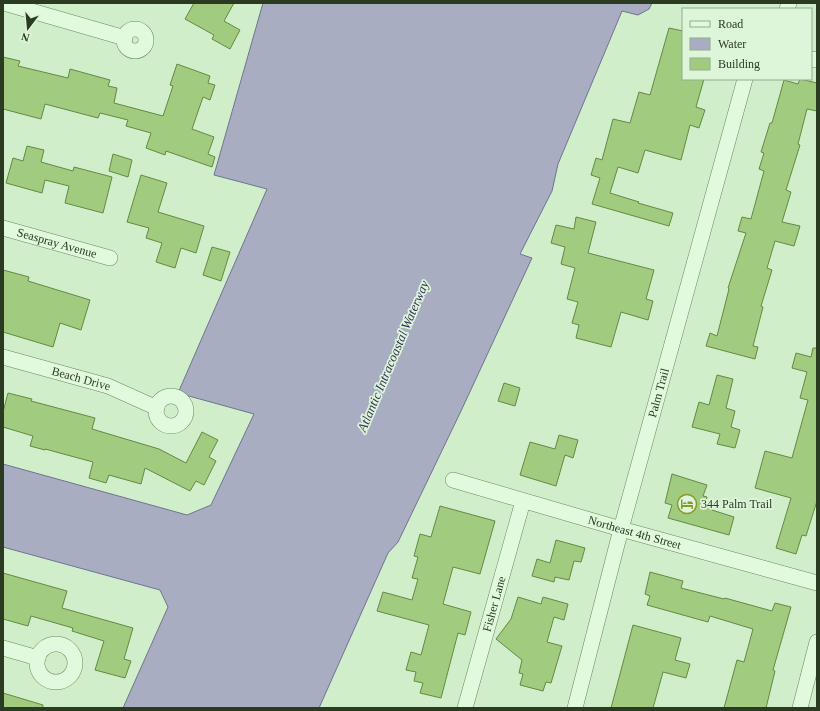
<svg xmlns="http://www.w3.org/2000/svg" width="820" height="711" font-family="'Times New Roman',serif">
<style>
.water{fill:#a9adc2;stroke:#707391}
.building{fill:#a1cb7f;stroke:#648944}
.lines{fill:none;stroke-linecap:round;stroke-linejoin:round}
.street-casing{stroke:#6c8a5d;stroke-width:16}
.street{stroke:#e1f9dc;stroke-width:15}
.labels{text-anchor:middle;dominant-baseline:central;stroke-width:3.5;stroke-linejoin:round;paint-order:stroke}
.street-label{font-size:12px;fill:#2b3b21;stroke:#ddf5d8}
.poi-label{font-size:12px;fill:#2b3b21;stroke:#ddf5d8;text-anchor:start}
.water-label{font-size:13px;font-style:italic;fill:#34305a;stroke:#ddf5d8}
</style>
<rect width="100%" height="100%" fill="#cfeec9"/>
<!-- water -->
<polygon class="water" points="263,3 652,3 649,9 638,15 622,11 558,164 552,191 520,254 532,258 461,411 398,542 388,553 319,708 123,708 168,607 160,590 3,547 3,464 187,515 211,505 254,414 178,393 267,189 214,175"/>
<!-- building -->
<g class="building">
<polygon points="194,3 234,3 224,21 240,30 230,49 212,39 214,35 185,19"/>
<polygon points="669,28 683,31 683,79 704,79 696,107 705,110 699,128 690,125 681,160 645,150 638,173 618,167 610,193 639,202 638,203 673,213 669,226 592,204 600,178 591,175 596,158 602,160 613,119 630,123 639,92 650,95"/>
<polygon points="3,57 20,61 18,66 68,78 70,69 110,80 108,86 117,88 114,103 163,116 173,86 170,85 177,64 210,76 208,83 215,85 210,100 203,97 192,129 214,137 208,154 215,157 212,167 166,151 165,155 146,148 151,133 126,126 128,120 100,113 98,118 45,104 41,119 3,109"/>
<polygon points="800,79 817,83 817,111 807,109 798,144 800,145 786,190 791,192 782,222 800,226 794,246 775,241 767,268 772,270 761,306 763,307 753,346 758,347 755,359 706,346 710,333 717,336 729,289 728,288 746,233 738,231 742,217 751,219 764,171 759,169 764,153 761,152 770,123 772,123 784,80 798,84"/>
<polygon points="27,146 44,150 41,162 73,171 74,167 112,177 103,213 65,203 69,186 45,180 42,193 6,183 13,158 23,161"/>
<polygon points="113,154 132,160 128,177 109,171"/>
<polygon points="141,175 167,183 158,212 204,226 196,253 181,248 175,268 156,262 162,243 146,238 149,228 127,222"/>
<polygon points="576,217 596,222 588,253 654,270 646,299 653,301 648,320 621,312 611,347 576,338 579,325 572,323 578,302 567,299 575,268 561,264 565,247 551,243 556,225 574,229"/>
<polygon points="212,247 230,252 221,281 203,275"/>
<polygon points="3,270 29,277 28,281 90,300 81,330 60,323 53,347 3,332"/>
<polygon points="813,348 817,348 817,501 806,536 802,535 796,554 776,548 791,498 755,488 765,451 792,458 808,400 800,398 807,372 792,368 796,353 811,357"/>
<polygon points="717,375 733,379 726,408 735,411 731,427 740,430 735,448 717,444 720,434 692,427 699,402 709,405"/>
<polygon points="504,383 520,388 515,406 498,401"/>
<polygon points="8,393 32,399 31,401 95,418 92,429 159,449 186,463 202,432 218,440 209,457 216,461 204,485 196,481 190,491 145,468 141,484 109,475 106,483 89,478 93,462 45,449 45,450 30,446 33,436 3,427 3,412"/>
<polygon points="559,435 578,440 573,458 565,455 556,486 520,475 530,442 555,449"/>
<polygon points="672,474 707,485 703,496 707,497 705,506 712,509 712,510 734,517 729,535 668,518 672,505 665,503"/>
<polygon points="440,506 495,521 480,574 453,567 443,604 471,612 465,635 458,633 441,698 420,693 423,683 414,681 416,672 406,670 411,652 421,655 429,625 377,611 383,592 412,600 418,579 412,578 418,557 414,556 420,534 431,537"/>
<polygon points="556,540 585,548 581,562 574,561 569,580 555,577 554,582 532,576 537,559 550,563"/>
<polygon points="650,572 683,581 681,588 724,599 725,598 772,611 775,603 791,607 773,670 775,671 766,708 724,708 737,660 744,662 753,629 710,616 708,622 647,605 650,596 645,594"/>
<polygon points="3,573 67,591 62,608 133,628 124,659 131,661 125,678 95,670 104,641 72,631 73,628 31,616 28,626 3,619"/>
<polygon points="518,597 541,604 543,597 568,604 564,620 554,617 547,642 562,646 551,683 546,682 543,691 520,685 523,674 519,673 522,660 496,639 511,619"/>
<polygon points="633,625 681,638 675,660 690,664 686,678 663,672 653,708 611,708"/>
<polygon points="3,693 43,705 43,708 3,708"/>
</g>
<g class="lines">
<defs>
<g id="street">
<polyline points="4,3 125,38"/>
<polyline points="787,9 789,3"/>
<circle cx="135" cy="40" r="11"/>
<polyline points="811,59 817,60"/>
<path id="s1" d="M3,228L110,258"/>
<path id="s2" d="M3,357L108,386L157,408"/>
<circle cx="171" cy="411" r="15"/>
<path id="s3" d="M453,480L621,529L817,583"/>
<circle cx="56" cy="663" r="19"/>
<polyline points="3,648 38,658"/>
<path id="s4" d="M465,708L523,501"/>
<path id="s5" d="M575,708L621,529L745,79"/>
<polyline points="800,708 817,642"/>
</g>
</defs>
<!-- street casing -->
<use href="#street" class="street-casing"/>
<!-- street -->
<use href="#street" class="street"/>
</g>
<!-- icons -->
<defs>
<symbol id="hotel-ring" viewBox="-11 -11 22 22"><circle r="9.5" fill="#ddf5d8" stroke="#8a982e" stroke-width="1.5"/><path d="M-6-4.5h1.5V1H6V5H4.5V3h-9V5H-6ZM-4 0a1.8 1.8 0 1 1 3.6 0ZM.5 0V-2.5h3Q6-2.5 6 0Z" fill="#8a982e"/></symbol>
</defs>
<g fill-rule="evenodd">
<use href="#hotel-ring" x="676" y="493" width="22" height="22"/>
</g>
<g class="labels">
<!-- street labels -->
<g class="street-label">
<text stroke="none"><textPath href="#s1" startOffset="56">Seaspray Avenue</textPath></text>
<text stroke="none"><textPath href="#s2" startOffset="81">Beach Drive</textPath></text>
<text stroke="none"><textPath href="#s5" startOffset="326">Palm Trail</textPath></text>
<text stroke="none"><textPath href="#s3" startOffset="189">Northeast 4th Street</textPath></text>
<text stroke="none"><textPath href="#s4" startOffset="108">Fisher Lane</textPath></text>
</g>
<!-- poi labels -->
<g class="poi-label">
<text x="701" y="504">344 Palm Trail</text>
</g>
<!-- water labels -->
<g class="water-label">
<text transform="translate(393 356) rotate(-67)">Atlantic Intracoastal Waterway</text>
</g>
</g>
<!-- border -->
<rect width="820" height="711" fill="none" stroke="#2b3b21" stroke-width="8"/>
<!-- legend -->
<rect x="682" y="8" width="130" height="72" fill="#ddf5d8" stroke="#96ab8f"/>
<rect x="690" y="21" width="20" height="6" fill="#e1f9dc" stroke="#96ab8f"/>
<text x="718" y="28" font-size="12" fill="#2b3b21">Road</text>
<rect x="690" y="38" width="20" height="12" fill="#a9adc2" stroke="#96ab8f"/>
<text x="718" y="48" font-size="12" fill="#2b3b21">Water</text>
<rect x="690" y="58" width="20" height="12" fill="#a1cb7f" stroke="#96ab8f"/>
<text x="718" y="68" font-size="12" fill="#2b3b21">Building</text>
<!-- north arrow -->
<g transform="translate(28 28) rotate(196)" stroke="#ddf5d8" stroke-width="3" paint-order="stroke">
<path d="M0-3L7 15L0 10L-7 15Z" fill="#2b3b21"/>
<text y="-6" font-size="11" font-weight="bold" text-anchor="middle" fill="#2b3b21">N</text>
</g>
</svg>
